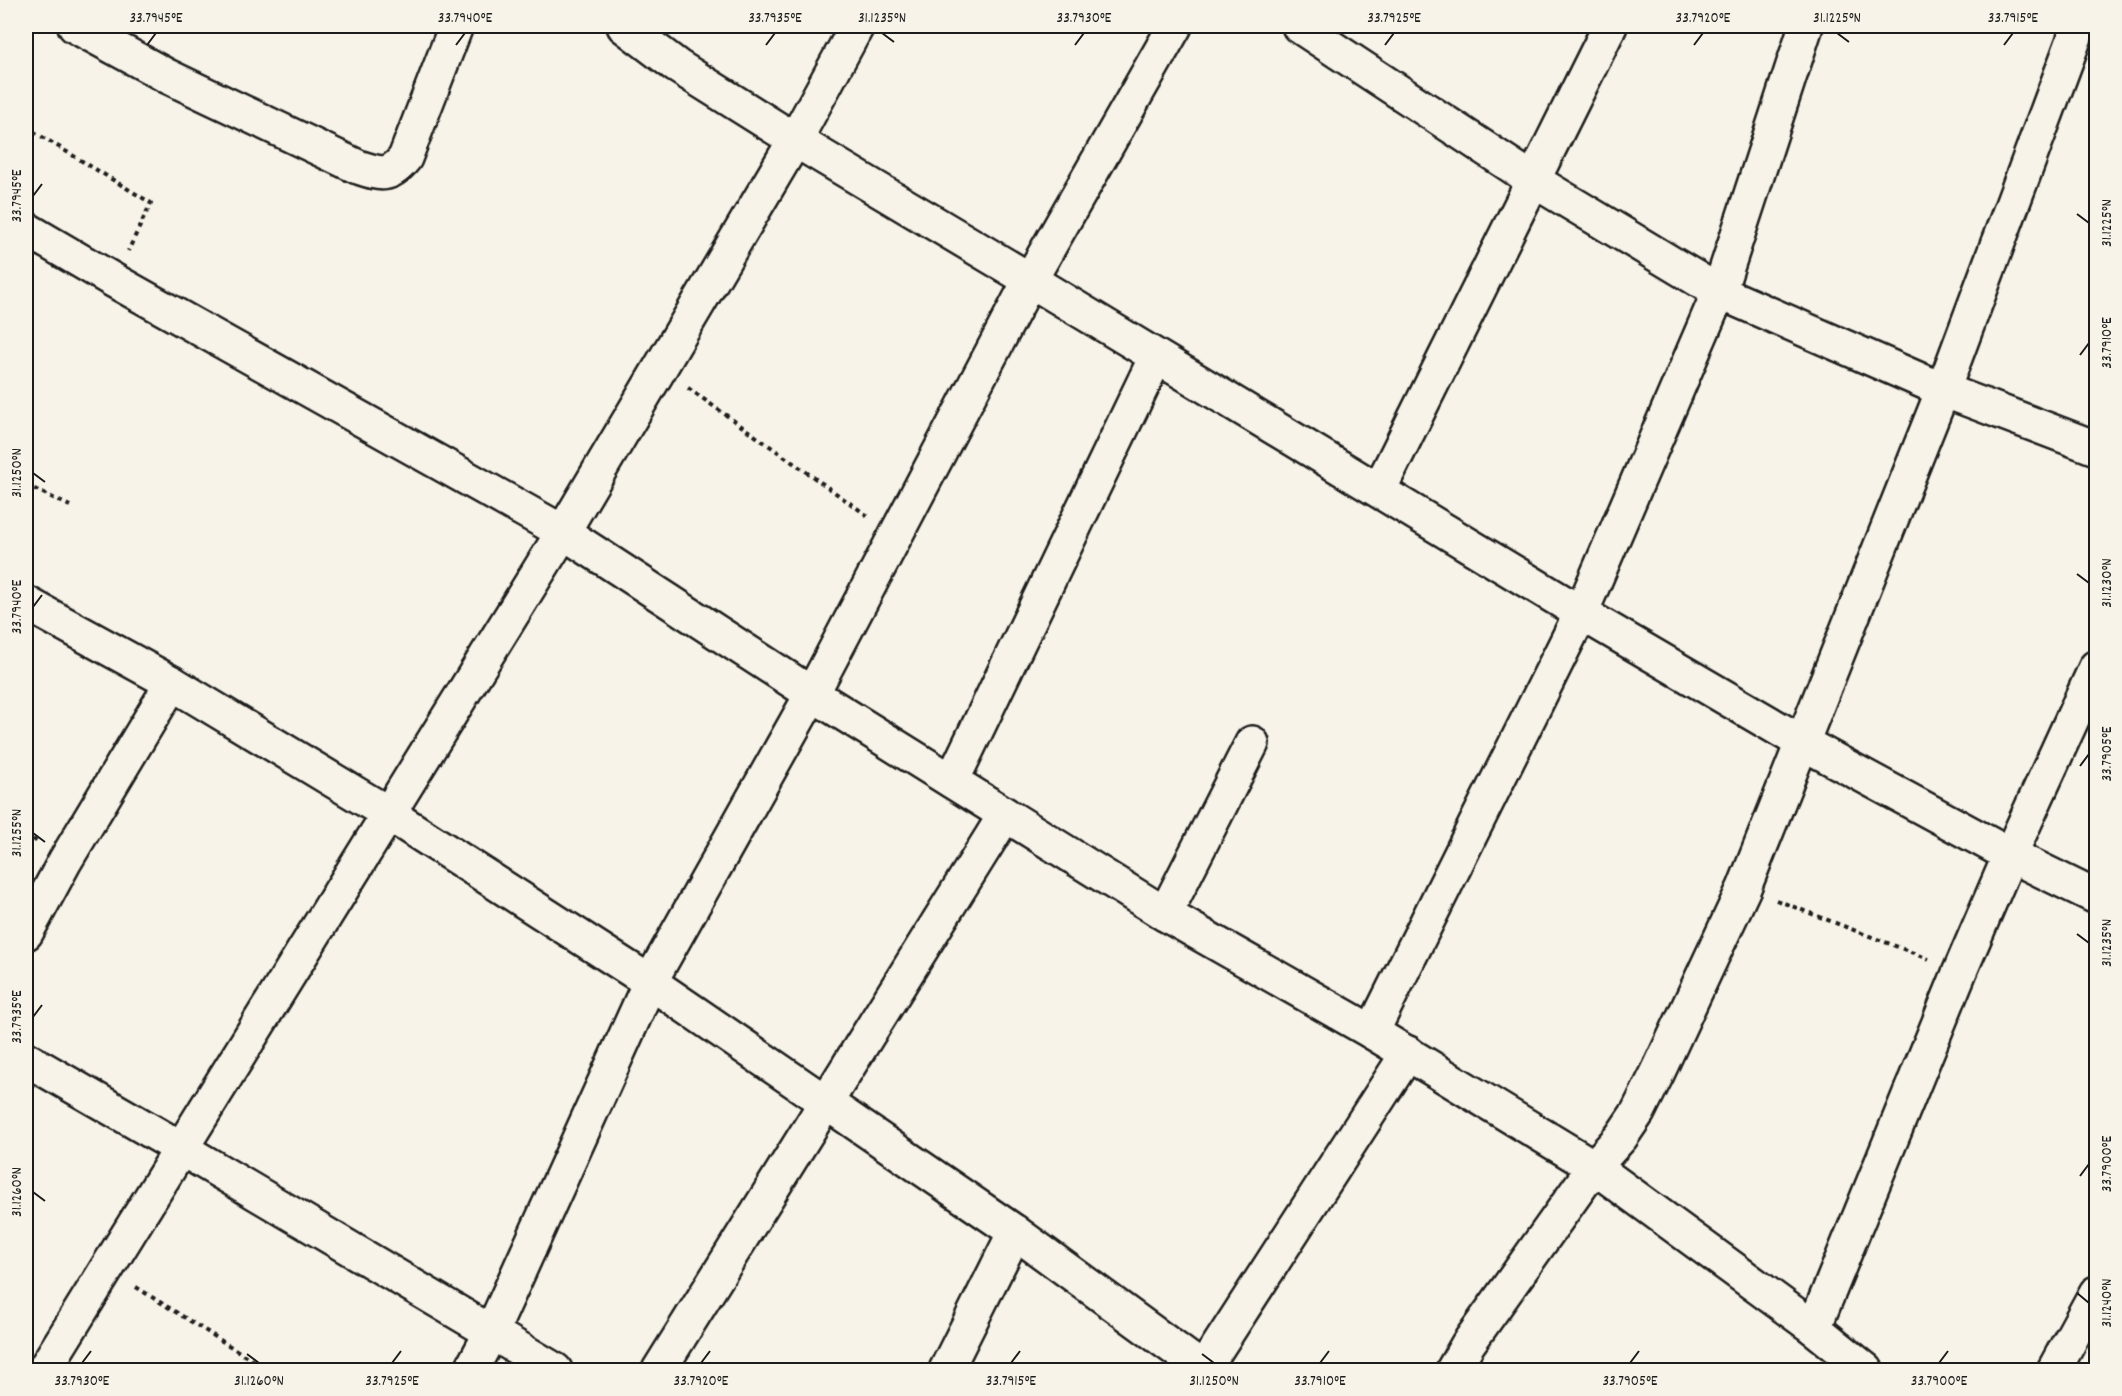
<svg xmlns="http://www.w3.org/2000/svg" width="2122" height="1396" font-family="Dekko,sans-serif">
<style>
.lines{fill:none;stroke-linecap:round;stroke-linejoin:round}
.minor-casing{stroke:#1c1c1c;stroke-width:38}
.path{stroke:#1c1c1c;stroke-width:4;stroke-dasharray:4.5 4.5;stroke-linecap:butt}
.minor{stroke:#f7f3e8;stroke-width:33}
.ticks{fill:none;stroke:#1c1c1c;stroke-width:2}
.neatline{fill:none;stroke:#1c1c1c;stroke-width:2}
.ticks-label{font-size:15px;text-anchor:middle;fill:#1c1c1c}
</style>
<rect width="100%" height="100%" fill="#f7f3e8"/>
<filter id="ink" filterUnits="userSpaceOnUse"><feTurbulence type="fractalNoise" baseFrequency=".0167" numOctaves="2"/><feDisplacementMap in="SourceGraphic" scale="12" xChannelSelector="R" yChannelSelector="G"/><feConvolveMatrix kernelMatrix="1 2 1 2 8 2 1 2 1" color-interpolation-filters="sRGB"/></filter>
<g filter="url(#ink)">
<g class="lines">
<defs>
<g id="minor">
<path d="M75,26L167,76L358,167C380,174 389,178 405,158L456,26"/>
<polyline points="624,26 677,66 795,140 1030,280 1581,613 1803,743 2010,855 2096,897"/>
<polyline points="1299,26 1533,180 1719,292 1943,390 2096,448"/>
<polyline points="26,229 113,280 563,532 812,694 1165,914 1372,1032 1594,1167 1814,1328 1866,1370"/>
<polyline points="1379,490 1610,26"/>
<polyline points="26,603 172,683 389,814 650,982 1015,1232 1204,1370"/>
<polyline points="952,781 1156,357"/>
<polyline points="1165,914 1252,743"/>
<polyline points="26,933 65,861 172,683"/>
<polyline points="1372,1032 1581,613 1719,292 1806,26"/>
<polyline points="26,1059 182,1149 555,1370"/>
<polyline points="1814,1328 1960,971 2010,855 2096,667"/>
<polyline points="44,1370 563,532 795,140 857,26"/>
<polyline points="471,1370 491,1333 650,982 812,694 1030,280 1175,26"/>
<polyline points="659,1370 1005,815"/>
<polyline points="946,1370 1015,1232"/>
<polyline points="1203,1370 1408,1053"/>
<polyline points="1453,1370 1468,1344 1594,1167 1621,1137 1638,1112 1658,1072 1744,888 1943,390 2079,26"/>
<polyline points="2054,1370 2096,1293"/>
</g>
</defs>
<!-- minor casing -->
<use href="#minor" class="minor-casing"/>
<!-- path -->
<g class="path">
<polyline points="26,127 151,203 128,251"/>
<polyline points="26,281 32,272"/>
<polyline points="688,388 868,516"/>
<polyline points="26,485 70,506"/>
<polyline points="26,833 37,842"/>
<polyline points="1776,900 1929,959"/>
<polyline points="136,1287 268,1370"/>
<polyline points="1496,1364 1504,1370"/>
</g>
<!-- minor -->
<use href="#minor" class="minor"/>
</g>
</g>
<!-- ticks -->
<path class="ticks" d="M882,33L894,42M1837,33L1849,42M147,45L156,33M456,45L465,33M766,45L775,33M1075,45L1084,33M1385,45L1394,33M1694,45L1703,33M2004,45L2013,33M33,196L42,184M2077,214L2089,223M2080,355L2089,343M33,473L45,482M2077,574L2089,583M33,607L42,595M2080,766L2089,754M33,833L45,842M2077,934L2089,943M33,1017L42,1005M2080,1176L2089,1164M33,1192L45,1201M2077,1293L2089,1303M247,1354L259,1363M1202,1354L1214,1363M82,1363L91,1351M392,1363L401,1351M701,1363L710,1351M1011,1363L1020,1351M1320,1363L1329,1351M1630,1363L1639,1351M1939,1363L1948,1351"/>
<!-- margin -->
<rect width="2122" height="1396" fill="none" stroke="#f7f3e8" stroke-width="66"/>
<rect x="33" y="33" width="2056" height="1330" class="neatline"/>
<g class="ticks-label">
<text x="156" y="22">33.7945°E</text>
<text x="465" y="22">33.7940°E</text>
<text x="775" y="22">33.7935°E</text>
<text x="882" y="22">31.1235°N</text>
<text x="1084" y="22">33.7930°E</text>
<text x="1394" y="22">33.7925°E</text>
<text x="1703" y="22">33.7920°E</text>
<text x="1837" y="22">31.1225°N</text>
<text x="2013" y="22">33.7915°E</text>
<text transform="translate(16 196) rotate(-90)" y="5">33.7945°E</text>
<text transform="translate(2106 223) rotate(-90)" y="5">31.1225°N</text>
<text transform="translate(2106 343) rotate(-90)" y="5">33.7910°E</text>
<text transform="translate(16 473) rotate(-90)" y="5">31.1250°N</text>
<text transform="translate(2106 583) rotate(-90)" y="5">31.1230°N</text>
<text transform="translate(16 607) rotate(-90)" y="5">33.7940°E</text>
<text transform="translate(2106 754) rotate(-90)" y="5">33.7905°E</text>
<text transform="translate(16 833) rotate(-90)" y="5">31.1255°N</text>
<text transform="translate(2106 943) rotate(-90)" y="5">31.1235°N</text>
<text transform="translate(16 1017) rotate(-90)" y="5">33.7935°E</text>
<text transform="translate(2106 1164) rotate(-90)" y="5">33.7900°E</text>
<text transform="translate(16 1192) rotate(-90)" y="5">31.1260°N</text>
<text transform="translate(2106 1303) rotate(-90)" y="5">31.1240°N</text>
<text x="82" y="1385">33.7930°E</text>
<text x="259" y="1385">31.1260°N</text>
<text x="392" y="1385">33.7925°E</text>
<text x="701" y="1385">33.7920°E</text>
<text x="1011" y="1385">33.7915°E</text>
<text x="1214" y="1385">31.1250°N</text>
<text x="1320" y="1385">33.7910°E</text>
<text x="1630" y="1385">33.7905°E</text>
<text x="1939" y="1385">33.7900°E</text>
</g>
</svg>
